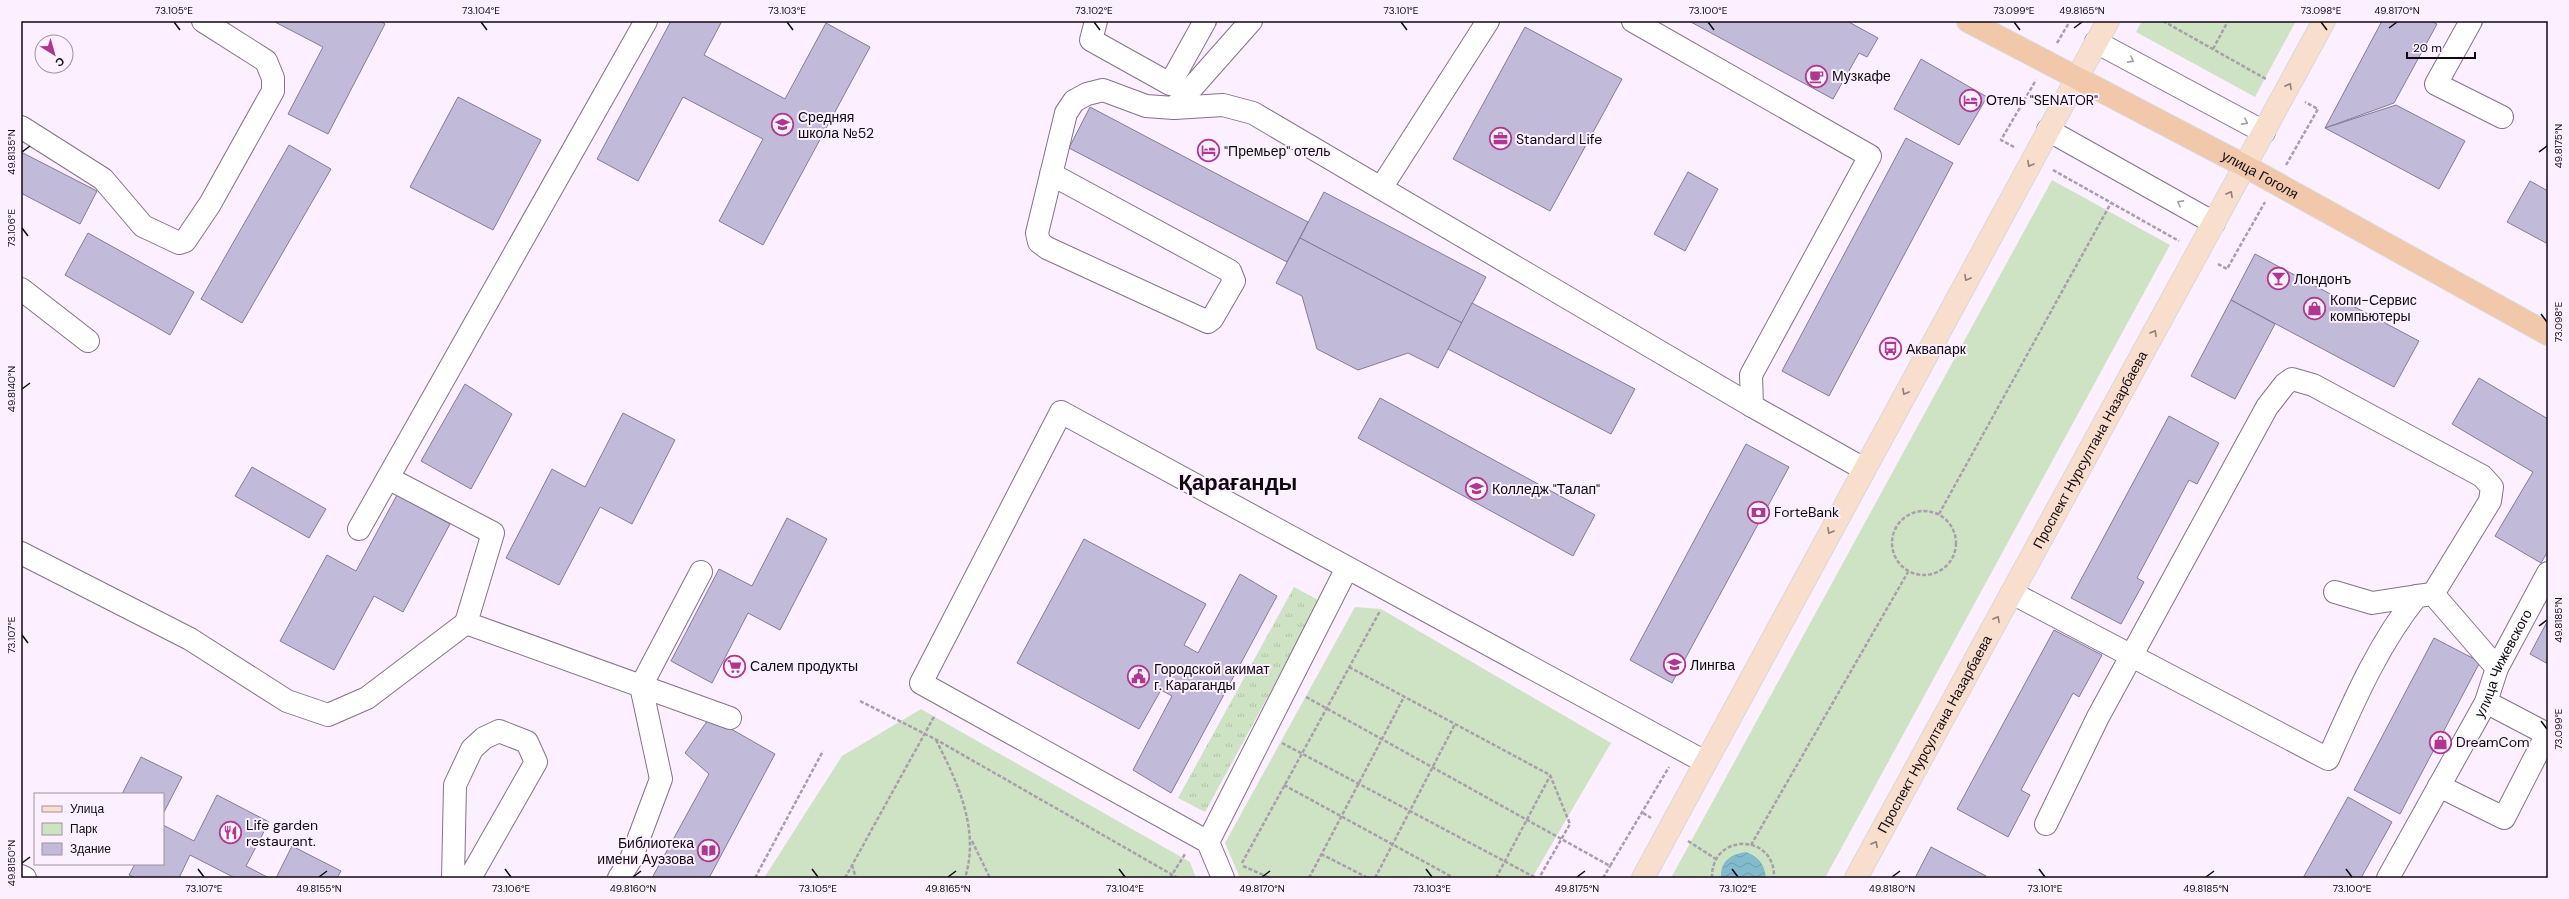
<svg xmlns="http://www.w3.org/2000/svg" width="2569" height="899" font-family="'DM Sans',sans-serif">
<style>
.grass{fill:url(#grass-tufts)}
.park{fill:#cee3c4}
.water{fill:url(#water-waves)}
.building{fill:#c1bbd9;stroke:#827c98}
.lines{fill:none;stroke-linecap:round;stroke-linejoin:round}
.minor-casing{stroke:#857289;stroke-width:24}
.major-casing{stroke:#d9d8d9;stroke-width:24}
.highway-casing{stroke:#d9d8d9;stroke-width:24}
.path{stroke:#a99eac;stroke-width:2.5;stroke-dasharray:4 2;stroke-linecap:butt}
.minor{stroke:#fff;stroke-width:22}
.major{stroke:#f7decd;stroke-width:22}
.highway{stroke:#f2c8ab;stroke-width:22}
.oneway{stroke:#9f9da0}
.oneway2{stroke:#8f7e79}
.ticks{fill:none;stroke:#100912;stroke-width:1.5}
.labels{text-anchor:middle;dominant-baseline:central;stroke-width:4;stroke-linejoin:round;paint-order:stroke}
.poi-label{font-size:14px;fill:#100912;stroke:#fcefff;text-anchor:start}
.street-label{font-size:14px;fill:#100912;stroke:#fcefff}
.town-label{font-size:22px;font-weight:bold;fill:#100912;stroke:#fcefff}
.neatline{fill:none;stroke:#100912;stroke-width:1.5}
.ticks-label{font-size:10px;text-anchor:middle;fill:#100912}
</style>
<defs>
<pattern id="grass-tufts" width="24" height="20" patternUnits="userSpaceOnUse"><rect width="24" height="20" fill="#cee3c4"/><path d="M3 7l-1-3M5 7V3M7 7l1-3M15 17l-1-3M17 17v-4M19 17l1-3" fill="none" stroke="#b0c1a7"/></pattern>
<pattern id="water-waves" width="16" height="10" patternUnits="userSpaceOnUse"><rect width="16" height="10" fill="#83bacc"/><path d="M0 5q4-4 8 0t8 0" fill="none" stroke="#709fae"/></pattern>
</defs>
<rect width="100%" height="100%" fill="#fcefff"/>
<!-- grass -->
<polygon class="grass" points="1294,587 1320,601 1205,812 1178,798"/>
<!-- park -->
<g class="park">
<polygon points="2142,21 2296,21 2255,97 2136,32"/>
<polygon points="2052,180 2170,245 1825,878 1671,878"/>
<polygon points="1355,607 1381,609 1611,743 1532,878 1240,878 1225,843"/>
<polygon points="921,709 1190,862 1196,878 764,878 842,756"/>
</g>
<!-- water -->
<path class="water" d="M1746,852C1760,858 1764,864 1766,878H1721C1720,861 1731,854 1746,852Z"/>
<!-- building -->
<g class="building">
<polygon points="273,21 380,21 385,24 328,134 288,114 323,47"/>
<polygon points="671,21 722,21 704,55 785,99 826,23 870,47 763,245 719,221 763,139 683,97 638,181 597,159"/>
<polygon points="1689,21 1847,21 1878,38 1867,57 1859,53 1833,99"/>
<polygon points="2382,21 2431,21 2437,24 2394,103 2325,128"/>
<polygon points="1525,27 1622,79 1550,211 1453,159"/>
<polygon points="1921,59 1987,97 1959,145 1894,109"/>
<polygon points="458,97 541,140 493,230 410,187"/>
<polygon points="2396,105 2465,141 2439,189 2325,128"/>
<polygon points="1090,107 1308,222 1287,262 1069,148"/>
<polygon points="1906,138 1953,163 1829,396 1782,371"/>
<polygon points="289,145 331,169 242,323 201,299"/>
<polygon points="21,152 97,191 80,224 21,193"/>
<polygon points="1688,172 1718,189 1685,251 1654,234"/>
<polygon points="2530,181 2548,191 2548,244 2507,222"/>
<polygon points="1324,192 1486,277 1462,323 1300,238"/>
<polygon points="88,233 194,292 170,335 65,275"/>
<polygon points="1300,238 1462,323 1438,368 1408,353 1358,370 1317,349 1302,296 1276,283"/>
<polygon points="2255,254 2419,341 2394,387 2231,300"/>
<polygon points="2231,300 2275,324 2235,399 2191,376"/>
<polygon points="1472,303 1635,389 1611,434 1448,349"/>
<polygon points="2479,378 2548,419 2548,551 2541,563 2495,536 2533,472 2452,424"/>
<polygon points="465,384 512,414 471,489 421,461"/>
<polygon points="1380,398 1595,515 1573,556 1358,438"/>
<polygon points="623,413 675,440 632,524 600,507 559,585 506,558 552,469 585,487"/>
<polygon points="2169,416 2219,443 2197,484 2189,480 2137,578 2144,582 2121,624 2071,598"/>
<polygon points="1746,444 1789,467 1672,683 1630,660"/>
<polygon points="252,467 326,509 309,538 235,496"/>
<polygon points="397,495 450,524 403,612 374,596 334,670 280,641 327,555 356,571"/>
<polygon points="787,518 827,539 780,630 748,613 712,683 671,661 719,569 752,586"/>
<polygon points="1084,539 1206,604 1184,645 1198,653 1240,574 1277,596 1171,793 1133,770 1172,696 1161,690 1139,729 1017,663"/>
<polygon points="2548,620 2548,664 2530,654"/>
<polygon points="2054,630 2102,655 2079,697 2073,693 2021,790 2030,795 2008,837 1957,809"/>
<polygon points="2434,638 2480,662 2400,814 2354,790"/>
<polygon points="710,717 775,754 709,878 652,878 709,774 685,753"/>
<polygon points="141,757 182,777 163,814 163,794 122,794"/>
<polygon points="217,795 269,822 246,866 269,878 235,878 190,855 179,878 136,878 129,875 135,864 163,864 163,825 194,841"/>
<polygon points="2348,797 2392,822 2361,878 2303,878"/>
<polygon points="292,846 341,871 337,878 276,878"/>
<polygon points="1931,847 1986,876 1984,878 1915,878"/>
</g>
<g class="lines">
<defs>
<g id="minor">
<polyline points="1096,21 1091,40 1170,84 1205,21"/>
<polyline points="1633,21 1870,156 1751,375 1752,406 1864,469"/>
<polyline points="2471,21 2436,84 2502,117"/>
<polyline points="2096,42 2264,132"/>
<polyline points="1174,108 1251,21"/>
<polyline points="21,127 103,179 143,226 179,243 185,241 210,204 273,91 273,78 266,61 203,21"/>
<polyline points="2048,130 2214,223"/>
<polyline points="1051,174 1230,271 1234,281 1212,319 1208,322 1047,248 1039,242 1037,233 1066,113 1074,101 1087,94 1103,90 1146,106 1174,108 1223,105 1253,113 1752,406"/>
<polyline points="1381,188 1488,21"/>
<polyline points="21,289 88,341"/>
<polyline points="388,478 493,533 466,623 730,718"/>
<polyline points="359,529 646,21"/>
<polyline points="21,553 190,639 287,701 328,715 367,698 466,623"/>
<polyline points="2335,592 2372,603 2417,596"/>
<path d="M2012,593L2328,759C2353,703 2378,644 2417,596L2433,594"/>
<polyline points="2439,786 2504,818 2547,734 2486,702"/>
<polyline points="2046,824 2098,717 2267,407 2285,384 2292,379 2313,385 2482,476 2492,487 2490,501 2433,594 2497,668"/>
<polyline points="1208,842 1347,568"/>
<polyline points="21,876 25,878"/>
<polyline points="453,878 455,785 472,749 484,738 499,731 527,742 536,762 470,878"/>
<polyline points="619,878 631,859 661,779 641,686 701,572"/>
<polyline points="1223,878 1208,842 921,683 1061,412 1705,762"/>
<path id="s1" d="M2388,878L2486,702L2497,668L2548,573"/>
</g>
<g id="major">
<polyline points="1643,878 2108,21"/>
<path id="s2" d="M1856,878L2324,21"/>
</g>
<g id="highway">
<path id="s3" d="M1968,21L2245,166L2548,334"/>
</g>
</defs>
<!-- minor casing -->
<use href="#minor" class="minor-casing"/>
<!-- major casing -->
<use href="#major" class="major-casing"/>
<!-- highway casing -->
<use href="#highway" class="highway-casing"/>
<!-- path -->
<g class="path">
<polyline points="2163,21 2266,79"/>
<polyline points="2057,43 2070,21"/>
<polyline points="2213,49 2228,21"/>
<polyline points="2014,147 2001,140 2036,80"/>
<polyline points="2286,165 2318,109 2305,102"/>
<polyline points="2053,170 2179,241"/>
<polyline points="2218,264 2227,269 2265,202"/>
<circle cx="1924" cy="543" r="32"/>
<polyline points="1939,514 2111,203"/>
<polyline points="1349,667 1550,775 1570,824 1539,878"/>
<polyline points="1306,697 1610,866 1669,767"/>
<polyline points="860,701 935,739 1178,878"/>
<path d="M936,740C958,783 980,830 965,878"/>
<polyline points="1282,743 1536,878"/>
<polyline points="1284,785 1454,878"/>
<polyline points="1643,813 1651,818"/>
<polyline points="972,841 990,878"/>
<polyline points="1688,841 1716,859"/>
<polyline points="1751,845 1908,572"/>
<polyline points="1321,854 1368,878"/>
<polyline points="1242,863 1380,611"/>
<polyline points="852,865 856,878"/>
<polyline points="1243,866 1270,878"/>
<polyline points="755,878 823,751"/>
<polyline points="845,878 935,715"/>
<polyline points="1170,878 1185,854"/>
<polyline points="1309,878 1404,697"/>
<polyline points="1375,878 1455,724"/>
<polyline points="1496,878 1550,776"/>
<polyline points="1603,878 1610,866"/>
<path d="M1712,878C1711,832 1776,833 1774,878"/>
</g>
<!-- minor -->
<use href="#minor" class="minor"/>
<!-- major -->
<use href="#major" class="major"/>
<!-- highway -->
<use href="#highway" class="highway"/>
</g>
<!-- one-way arrows -->
<defs><path id="oneway-chevron" d="M-2-3.5L2.5 0L-2 3.5" fill="none" stroke-width="1.6" stroke-linecap="round" stroke-linejoin="round"/></defs>
<g class="oneway">
<use href="#oneway-chevron" transform="translate(2131 60) rotate(28)"/>
<use href="#oneway-chevron" transform="translate(2245 122) rotate(28)"/>
<use href="#oneway-chevron" transform="translate(2180 203) rotate(-151)"/>
</g>
<g class="oneway2">
<use href="#oneway-chevron" transform="translate(2289 86) rotate(-61)"/>
<use href="#oneway-chevron" transform="translate(2030 164) rotate(119)"/>
<use href="#oneway-chevron" transform="translate(2230 194) rotate(-61)"/>
<use href="#oneway-chevron" transform="translate(1967 278) rotate(119)"/>
<use href="#oneway-chevron" transform="translate(2154 333) rotate(-61)"/>
<use href="#oneway-chevron" transform="translate(1905 392) rotate(119)"/>
<use href="#oneway-chevron" transform="translate(1830 531) rotate(119)"/>
<use href="#oneway-chevron" transform="translate(1997 619) rotate(-61)"/>
<use href="#oneway-chevron" transform="translate(1875 844) rotate(-61)"/>
</g>
<!-- ticks -->
<path class="ticks" d="M174,22L180,30M481,22L487,30M787,22L793,30M1094,22L1100,30M1401,22L1407,30M1708,22L1714,30M2014,22L2020,30M2321,22L2327,30M2074,28L2082,22M2389,28L2397,22M22,152L30,146M2539,152L2547,146M22,228L28,236M2541,314L2547,322M22,389L30,383M2539,626L2547,620M22,635L28,643M2541,721L2547,729M22,863L30,857M198,869L204,877M505,869L511,877M812,869L818,877M1119,869L1125,877M1426,869L1432,877M1732,869L1738,877M2039,869L2045,877M2346,869L2352,877M319,877L327,871M633,877L641,871M948,877L956,871M1262,877L1270,871M1577,877L1585,871M1892,877L1900,871M2206,877L2214,871"/>
<!-- icons -->
<defs>
<symbol id="cafe-ring" viewBox="-11 -11 22 22"><circle r="9.5" fill="#fcefff" stroke="#ae3890" stroke-width="1.5"/><path d="M-5.5-4.5H6V0H3Q3 3.5 0 3.5H-2.5Q-5.5 3.5-5.5 0ZM3-3.2v2h1.7v-2ZM-6 4.5H4V6H-6Z" fill="#ae3890"/></symbol>
<symbol id="hotel-ring" viewBox="-11 -11 22 22"><circle r="9.5" fill="#fcefff" stroke="#ae3890" stroke-width="1.5"/><path d="M-6-4.5h1.5V1H6V5H4.5V3h-9V5H-6ZM-4 0a1.8 1.8 0 1 1 3.6 0ZM.5 0V-2.5h3Q6-2.5 6 0Z" fill="#ae3890"/></symbol>
<symbol id="school-ring" viewBox="-11 -11 22 22"><circle r="9.5" fill="#fcefff" stroke="#ae3890" stroke-width="1.5"/><path d="M0-5L7-2L0 1L-7-2ZM-4 1L0 2.5L4 1V4Q0 6-4 4Z" fill="#ae3890"/></symbol>
<symbol id="office-ring" viewBox="-11 -11 22 22"><circle r="9.5" fill="#fcefff" stroke="#ae3890" stroke-width="1.5"/><path d="M-6-3h4V-5.5h4V-3h4V5H-6ZM-1-4.5V-3h2v-1.5ZM-6 0V1H6V0Z" fill="#ae3890"/></symbol>
<symbol id="bar-ring" viewBox="-11 -11 22 22"><circle r="9.5" fill="#fcefff" stroke="#ae3890" stroke-width="1.5"/><path d="M-6-5H6L.8 .8V4.5H3.5V6h-7V4.5H-.8V.8Z" fill="#ae3890"/></symbol>
<symbol id="shop-ring" viewBox="-11 -11 22 22"><circle r="9.5" fill="#fcefff" stroke="#ae3890" stroke-width="1.5"/><path d="M-5-2.5h2.3a2.7 3.5 0 0 1 5.4 0H5L5.5 6h-11ZM-1.5-2.5h3a1.5 2.3 0 0 0-3 0Z" fill="#ae3890"/></symbol>
<symbol id="bus-ring" viewBox="-11 -11 22 22"><circle r="9.5" fill="#fcefff" stroke="#ae3890" stroke-width="1.5"/><path d="M-5-6H5V4H4V6H2V4H-2V6H-4V4H-5ZM-3.5-4V0h7V-4ZM-3.5 1.2v1.5H-2V1.2ZM2 1.2v1.5H3.5V1.2Z" fill="#ae3890"/></symbol>
<symbol id="university-ring" viewBox="-11 -11 22 22"><circle r="9.5" fill="#fcefff" stroke="#ae3890" stroke-width="1.5"/><path d="M0-5L7-2L0 1L-7-2ZM-4 1L0 2.5L4 1V4Q0 6-4 4Z" fill="#ae3890"/></symbol>
<symbol id="bank-ring" viewBox="-11 -11 22 22"><circle r="9.5" fill="#fcefff" stroke="#ae3890" stroke-width="1.5"/><path d="M-6-4H6V4H-6ZM0-2.3a2.3 2.3 0 1 0 0 4.6a2.3 2.3 0 1 0 0-4.6Z" fill="#ae3890"/></symbol>
<symbol id="supermarket-ring" viewBox="-11 -11 22 22"><circle r="9.5" fill="#fcefff" stroke="#ae3890" stroke-width="1.5"/><path d="M-6-5.5h2.5l.6 2H6L4.5 2H-2.5L-4.4-4H-6ZM-1.5 3.2a1.3 1.3 0 1 0 .1 0ZM3 3.2a1.3 1.3 0 1 0 .1 0Z" fill="#ae3890"/></symbol>
<symbol id="civic-ring" viewBox="-11 -11 22 22"><circle r="9.5" fill="#fcefff" stroke="#ae3890" stroke-width="1.5"/><path d="M-.6-6.5H3V-4.5H.6V-3L4-1V1h2V6H-6V1h2V-1L-.6-3ZM-1.2 2.5V6h2.4V2.5Z" fill="#ae3890"/></symbol>
<symbol id="restaurant-ring" viewBox="-11 -11 22 22"><circle r="9.5" fill="#fcefff" stroke="#ae3890" stroke-width="1.5"/><path d="M-5-6h1v4h1v-4h1v4h1v-4h1v5L-1.5 .5V6h-2V.5L-5-1ZM5-6V6H3V1.5H1.5Q1.5-4 5-6Z" fill="#ae3890"/></symbol>
<symbol id="library-ring" viewBox="-11 -11 22 22"><circle r="9.5" fill="#fcefff" stroke="#ae3890" stroke-width="1.5"/><path d="M-6-4Q-3-5.5-.7-3.5V5Q-3 3-6 4ZM6-4Q3-5.5 .7-3.5V5Q3 3 6 4Z" fill="#ae3890"/></symbol>
</defs>
<g fill-rule="evenodd">
<use href="#cafe-ring" x="1804" y="64" width="25" height="25"/>
<use href="#hotel-ring" x="1958" y="88" width="25" height="25"/>
<use href="#school-ring" x="770" y="112" width="25" height="25"/>
<use href="#office-ring" x="1488" y="126" width="25" height="25"/>
<use href="#hotel-ring" x="1196" y="138" width="25" height="25"/>
<use href="#bar-ring" x="2266" y="266" width="25" height="25"/>
<use href="#shop-ring" x="2302" y="296" width="25" height="25"/>
<use href="#bus-ring" x="1878" y="336" width="25" height="25"/>
<use href="#university-ring" x="1464" y="476" width="25" height="25"/>
<use href="#bank-ring" x="1746" y="500" width="25" height="25"/>
<use href="#university-ring" x="1662" y="652" width="25" height="25"/>
<use href="#supermarket-ring" x="722" y="654" width="25" height="25"/>
<use href="#civic-ring" x="1126" y="664" width="25" height="25"/>
<use href="#shop-ring" x="2428" y="730" width="25" height="25"/>
<use href="#restaurant-ring" x="218" y="820" width="25" height="25"/>
<use href="#library-ring" x="696" y="838" width="25" height="25"/>
</g>
<g class="labels">
<!-- poi labels -->
<g class="poi-label">
<text x="1832" y="76">Музкафе</text>
<text x="1986" y="100">Отель "SENATOR"</text>
<text x="798" y="117">Средняя<tspan x="798" dy="16">школа №52</tspan></text>
<text x="1516" y="139">Standard Life</text>
<text x="1224" y="151">"Премьер" отель</text>
<text x="2294" y="279">Лондонъ</text>
<text x="2330" y="300">Копи-Сервис<tspan x="2330" dy="16">компьютеры</tspan></text>
<text x="1906" y="349">Аквапарк</text>
<text x="1492" y="489">Колледж "Талап"</text>
<text x="1774" y="512">ForteBank</text>
<text x="1690" y="665">Лингва</text>
<text x="750" y="666">Салем продукты</text>
<text x="1154" y="669">Городской акимат<tspan x="1154" dy="16">г. Караганды</tspan></text>
<text x="2456" y="742">DreamCom</text>
<text x="246" y="825">Life garden<tspan x="246" dy="16">restaurant.</tspan></text>
<text x="694" y="843" text-anchor="end">Библиотека<tspan x="694" dy="16">имени Ауэзова</tspan></text>
</g>
<!-- street labels -->
<g class="street-label">
<text stroke="none"><textPath href="#s3" startOffset="330">улица Гоголя</textPath></text>
<text stroke="none"><textPath href="#s2" startOffset="488">Проспект Нурсултана Назарбаева</textPath></text>
<text stroke="none"><textPath href="#s1" startOffset="244">улица Чижевского</textPath></text>
<text stroke="none"><textPath href="#s2" startOffset="164">Проспект Нурсултана Назарбаева</textPath></text>
</g>
<!-- town labels -->
<g class="town-label">
<text x="1238" y="482">Қарағанды</text>
</g>
</g>
<!-- border -->
<rect width="2569" height="899" fill="none" stroke="#fcefff" stroke-width="44"/>
<!-- legend -->
<rect x="34" y="793" width="130" height="72" fill="#fcefff" stroke="#9e93a0"/>
<rect x="42" y="806" width="20" height="6" fill="#f7decd" stroke="#9e93a0"/>
<text x="70" y="813" font-size="12" fill="#100912">Улица</text>
<rect x="42" y="823" width="20" height="12" fill="#cee3c4" stroke="#9e93a0"/>
<text x="70" y="833" font-size="12" fill="#100912">Парк</text>
<rect x="42" y="843" width="20" height="12" fill="#c1bbd9" stroke="#9e93a0"/>
<text x="70" y="853" font-size="12" fill="#100912">Здание</text>
<!-- north arrow -->
<g transform="translate(54 54) rotate(143)"><circle r="19" fill="#fcefff" stroke="#9e93a0"/>
<path d="M0-3L7 15L0 10L-7 15Z" fill="#ae3890"/>
<text y="-6" font-size="11" font-weight="bold" text-anchor="middle" fill="#100912">С</text>
</g>
<!-- scale -->
<path d="M2407 52v6h68v-6" fill="none" stroke="#100912" stroke-width="2"/>
<text x="2413" y="52" font-size="12" fill="#100912" stroke="#fcefff" stroke-width="3" paint-order="stroke">20 m</text>
<rect x="22" y="22" width="2525" height="855" class="neatline"/>
<g class="ticks-label">
<text x="174" y="14">73.105°E</text>
<text x="481" y="14">73.104°E</text>
<text x="787" y="14">73.103°E</text>
<text x="1094" y="14">73.102°E</text>
<text x="1401" y="14">73.101°E</text>
<text x="1708" y="14">73.100°E</text>
<text x="2014" y="14">73.099°E</text>
<text x="2082" y="14">49.8165°N</text>
<text x="2321" y="14">73.098°E</text>
<text x="2397" y="14">49.8170°N</text>
<text transform="translate(2558 146) rotate(-90)" y="4">49.8175°N</text>
<text transform="translate(11 152) rotate(-90)" y="4">49.8135°N</text>
<text transform="translate(11 228) rotate(-90)" y="4">73.106°E</text>
<text transform="translate(2558 322) rotate(-90)" y="4">73.098°E</text>
<text transform="translate(11 389) rotate(-90)" y="4">49.8140°N</text>
<text transform="translate(2558 620) rotate(-90)" y="4">49.8185°N</text>
<text transform="translate(11 635) rotate(-90)" y="4">73.107°E</text>
<text transform="translate(2558 729) rotate(-90)" y="4">73.099°E</text>
<text transform="translate(11 863) rotate(-90)" y="4">49.8150°N</text>
<text x="204" y="892">73.107°E</text>
<text x="319" y="892">49.8155°N</text>
<text x="511" y="892">73.106°E</text>
<text x="633" y="892">49.8160°N</text>
<text x="818" y="892">73.105°E</text>
<text x="948" y="892">49.8165°N</text>
<text x="1125" y="892">73.104°E</text>
<text x="1262" y="892">49.8170°N</text>
<text x="1432" y="892">73.103°E</text>
<text x="1577" y="892">49.8175°N</text>
<text x="1738" y="892">73.102°E</text>
<text x="1892" y="892">49.8180°N</text>
<text x="2045" y="892">73.101°E</text>
<text x="2206" y="892">49.8185°N</text>
<text x="2352" y="892">73.100°E</text>
</g>
</svg>
